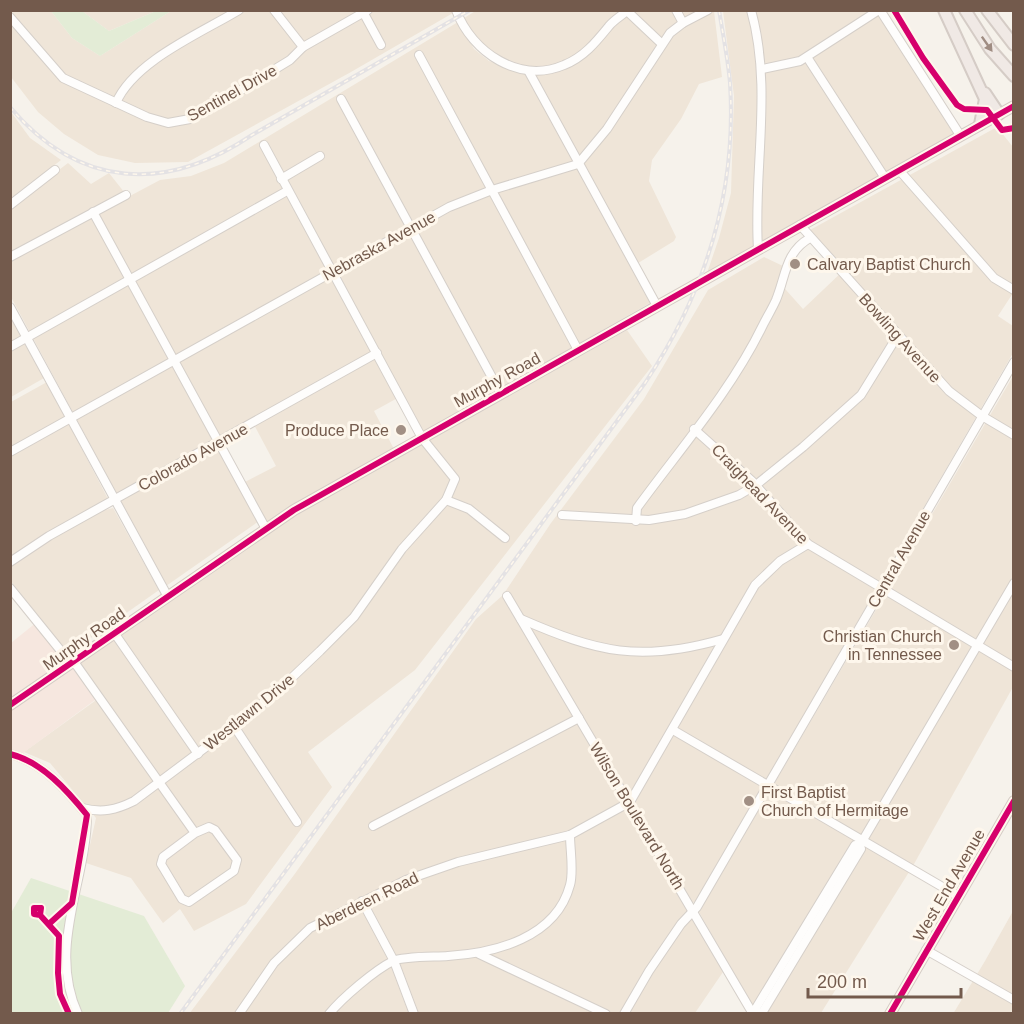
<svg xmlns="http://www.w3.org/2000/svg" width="1024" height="1024" font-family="Helvetica,sans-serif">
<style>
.residential{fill:#efe5d8;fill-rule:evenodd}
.commercial{fill:#f6e7df}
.green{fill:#e3ecd6}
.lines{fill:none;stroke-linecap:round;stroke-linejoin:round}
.minor-casing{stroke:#d5cfc9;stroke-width:10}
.major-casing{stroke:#d5ccc6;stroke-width:12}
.highway-casing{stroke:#d5ccc6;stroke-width:14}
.minor{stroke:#fefdfc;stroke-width:8}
.major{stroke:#f2ede5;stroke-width:9}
.highway{stroke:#f0e9e5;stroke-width:10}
.rail-casing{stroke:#e4e2e4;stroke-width:4}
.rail{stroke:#fef7ec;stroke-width:1.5;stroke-dasharray:4.5;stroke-linecap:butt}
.cycleway-casing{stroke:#fef7ec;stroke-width:10}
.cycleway{stroke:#d6006c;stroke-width:6}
.oneway{fill:#9f8c82}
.poi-dot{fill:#a18f84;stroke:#fef7ec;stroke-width:2}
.labels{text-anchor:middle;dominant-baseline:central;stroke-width:6;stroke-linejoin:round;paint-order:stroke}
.street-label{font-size:16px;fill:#735a4c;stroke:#fef7ec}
.poi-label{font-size:16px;fill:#735a4c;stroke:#fef7ec;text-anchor:start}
</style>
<rect width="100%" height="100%" fill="#f6f2eb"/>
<!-- residential -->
<g class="residential">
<polygon points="452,10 453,13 351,72 188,162 135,163 98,155 64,134 38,112 11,77 11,11 51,11 72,38 100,56 171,11"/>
<polygon points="477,10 714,11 722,77 699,84 681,119 652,160 649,181 676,237 674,241 635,265 529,72 497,60 461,20"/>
<polygon points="82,11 156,11 109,31"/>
<polygon points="723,11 880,11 960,135 705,279 719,238 731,193 734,96"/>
<path d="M458,22L474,49L489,61L527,75L650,303L423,432L403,395L374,411L394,449L303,500L269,522L262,519L166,586L11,297V207L68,163L91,184L109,173L128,197L160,180L191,176L224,163ZM251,419L276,466L243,483L220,438Z"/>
<polygon points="11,112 30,138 61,160 11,199"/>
<polygon points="997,127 1013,147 1013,293 998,316 1013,326 1013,353 696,901 692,903 688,896 682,900 723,972 695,1013 189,1014 294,875 476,619 503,595 551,523 644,399 708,290 764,257 783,266 778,281 803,309 844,270 810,230"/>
<polygon points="10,317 44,378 11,397 10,397"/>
<polygon points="627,330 652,366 415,670 308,752 332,787 246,904 194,931 180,909 163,923 131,878 86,863 96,818 50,763 24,752 99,698 77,666 277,527 340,489"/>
<polygon points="1013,376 1013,687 914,864 821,1013 762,1013 752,1007 699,912"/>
<polygon points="47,382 108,499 34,541 11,559 11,402"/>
<polygon points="113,508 159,590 68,654 11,581 11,567 29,552 102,511"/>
<polygon points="1013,911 1013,1013 953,1014 985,961"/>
</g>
<!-- commercial -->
<polygon class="commercial" points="37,622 99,697 19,756 11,754 11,643"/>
<!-- green -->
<g class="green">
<polygon points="51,11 82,11 109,31 156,11 171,11 100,56 72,38"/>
<polygon points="31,878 144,916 185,986 168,1013 11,1014 11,913"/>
</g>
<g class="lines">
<defs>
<g id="minor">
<polyline points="274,10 303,47"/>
<polyline points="362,10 381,45"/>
<path d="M456,10C472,53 520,84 564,65C584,57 596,42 609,26C614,20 621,16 627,11"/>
<polyline points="626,10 662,44"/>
<polyline points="676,10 683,23"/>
<path d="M751,10C773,88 753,170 758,249"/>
<polyline points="880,10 960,135"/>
<polyline points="10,17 63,78 147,117 168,123 190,119 241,90 290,60 303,47 368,10"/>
<polyline points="419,55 578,350"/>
<polyline points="807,57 885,178"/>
<polyline points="762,69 800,61 879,10"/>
<polyline points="529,72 657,306"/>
<polyline points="341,99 501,394"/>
<path d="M116,103C134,61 201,33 239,10"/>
<polyline points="899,170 994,278 1014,290"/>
<polyline points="281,179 320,156"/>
<polyline points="10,205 55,170"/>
<polyline points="93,212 266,529"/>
<polyline points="800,225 949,391 982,416 1014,435"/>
<polyline points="10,257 126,195"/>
<polyline points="10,307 168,597"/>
<polyline points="10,347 287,191"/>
<polyline points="694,429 752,481 808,544 1014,667"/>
<polyline points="10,452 449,207 492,190 578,164 607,129 670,33 683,23 708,10"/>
<polyline points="446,500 469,509 505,538"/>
<polyline points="562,515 649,520 685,514 739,495 756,485 803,447 861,395 898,335"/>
<path d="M636,521L637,508C680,449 731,391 763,325C767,317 772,309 776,300C786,276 785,252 810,238"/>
<polyline points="10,562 49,536 377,353"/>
<polyline points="10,588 65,656 77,666 195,833 209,827 215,830 237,860 234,871 189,902 182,899 161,864 163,857 195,833"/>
<polyline points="507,596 753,1014"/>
<path d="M521,619C597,652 640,663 723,639"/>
<polyline points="115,634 198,754"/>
<polyline points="234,726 297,822"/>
<polyline points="673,730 958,896"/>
<path d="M10,754C42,762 67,790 87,815C87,880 47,947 78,1014"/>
<path d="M82,808C102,813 116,810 134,801L234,726L279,690L320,651L354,617L402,549L446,500L455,479L422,438L264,145"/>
<polyline points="373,826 579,718"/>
<polyline points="362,901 394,961 414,1014"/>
<polyline points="926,950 1014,1000"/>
<polyline points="479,954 606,1014"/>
<polyline points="239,1014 274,963 310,928 406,880 458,862 570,835 630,802 755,585 780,561 808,544"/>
<path d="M329,1014C342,998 375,970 393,961C404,956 434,957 448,956C495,953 556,938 570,885C574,871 570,850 570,835"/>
<polyline points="624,1014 649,971 681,924 697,907 1014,362"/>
<polyline points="757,1014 756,1008 855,845 860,845"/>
<polyline points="759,1014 762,1013 861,849 860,845 1014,583"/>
</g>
<g id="major">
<polyline points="10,705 294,510 1014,106"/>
<polyline points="890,1014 1014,801"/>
</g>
<g id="highway">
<polyline points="944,10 985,99 980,124"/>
<polyline points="965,10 990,49 1014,76"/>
<polyline points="987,10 1014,45"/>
<polyline points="985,93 999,114"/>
</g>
</defs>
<!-- minor casing -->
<use href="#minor" class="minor-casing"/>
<!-- major casing -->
<use href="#major" class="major-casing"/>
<!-- highway casing -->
<use href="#highway" class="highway-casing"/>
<!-- minor -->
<use href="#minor" class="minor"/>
<!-- major -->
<use href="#major" class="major"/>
<!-- highway -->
<use href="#highway" class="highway"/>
<defs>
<g id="rail">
<path d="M10,107C79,189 166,193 252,135L470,10"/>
<path d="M180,1014L645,383C705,293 737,193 730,83C728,59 723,35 719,10"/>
</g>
</defs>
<!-- rail casing -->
<use href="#rail" class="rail-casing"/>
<!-- rail -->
<use href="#rail" class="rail"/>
<defs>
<g id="cycleway">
<polyline points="894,10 923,58 957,105 964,109 987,110 1002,130 1014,128"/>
<polyline points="10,705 294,510 1014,106"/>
<path d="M10,754C42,762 67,790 87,815L72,903L50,923"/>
<polyline points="40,915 41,908 34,908 34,914 40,915 59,936 58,973 60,994 69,1014"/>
<polyline points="890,1014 1014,801"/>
</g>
</defs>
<!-- cycleway casing -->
<use href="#cycleway" class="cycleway-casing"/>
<!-- cycleway -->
<use href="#cycleway" class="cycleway"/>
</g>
<!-- one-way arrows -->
<defs><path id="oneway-solid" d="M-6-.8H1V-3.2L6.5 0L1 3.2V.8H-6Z" transform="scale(1.5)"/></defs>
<use class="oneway" href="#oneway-solid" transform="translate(987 44) rotate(55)"/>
<!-- markers -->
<g class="poi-dot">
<circle cx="795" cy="264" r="6"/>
<circle cx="401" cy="430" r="6"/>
<circle cx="954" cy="645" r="6"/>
<circle cx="749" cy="801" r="6"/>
</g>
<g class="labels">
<!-- street labels -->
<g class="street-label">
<text transform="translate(232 93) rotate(-29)">Sentinel Drive</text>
<text transform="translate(379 246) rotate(-29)">Nebraska Avenue</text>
<text transform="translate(900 338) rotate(48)">Bowling Avenue</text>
<text transform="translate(497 380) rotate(-29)">Murphy Road</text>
<text transform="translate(193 457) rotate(-29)">Colorado Avenue</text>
<text transform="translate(760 494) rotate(46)">Craighead Avenue</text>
<text transform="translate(899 559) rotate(-60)">Central Avenue</text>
<text transform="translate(84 639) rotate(-35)">Murphy Road</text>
<text transform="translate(249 712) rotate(-39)">Westlawn Drive</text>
<text transform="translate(637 816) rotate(59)">Wilson Boulevard North</text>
<text transform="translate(949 885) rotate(-60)">West End Avenue</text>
<text transform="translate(367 901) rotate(-26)">Aberdeen Road</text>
</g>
<!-- poi labels -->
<g class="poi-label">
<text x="807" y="264">Calvary Baptist Church</text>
<text x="389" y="430" text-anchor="end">Produce Place</text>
<text x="942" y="636" text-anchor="end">Christian Church<tspan x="942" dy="18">in Tennessee</tspan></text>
<text x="761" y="792">First Baptist<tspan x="761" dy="18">Church of Hermitage</tspan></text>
</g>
</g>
<!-- border -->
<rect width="1024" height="1024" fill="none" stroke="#735a4c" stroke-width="24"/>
<!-- scale -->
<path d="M808 988v9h153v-9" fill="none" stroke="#735a4c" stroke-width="3"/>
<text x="817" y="988" font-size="18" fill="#735a4c" stroke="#fef7ec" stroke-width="4.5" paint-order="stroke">200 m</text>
</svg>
